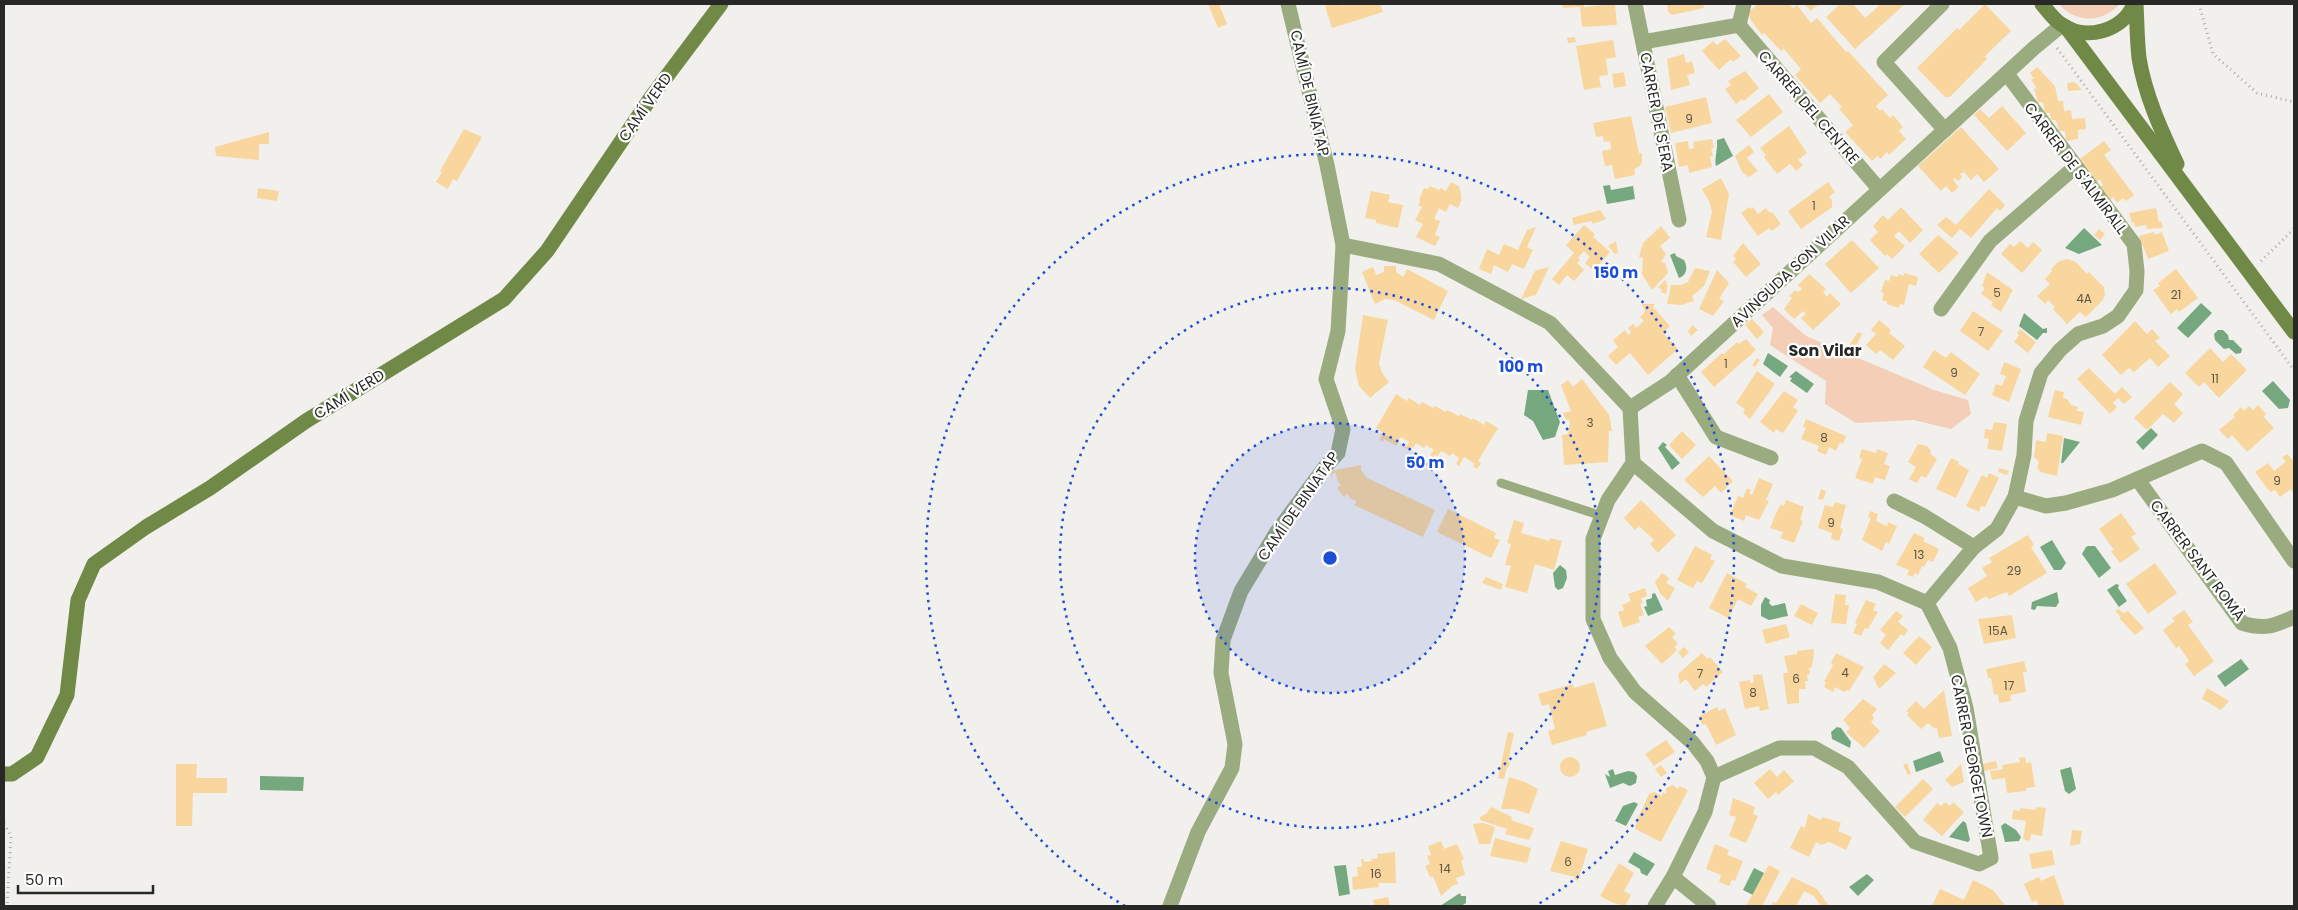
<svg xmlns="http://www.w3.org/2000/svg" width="2298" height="910" font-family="Poppins,sans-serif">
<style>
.green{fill:#f4ceb6}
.water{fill:#75a87e}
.building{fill:#f9d69e}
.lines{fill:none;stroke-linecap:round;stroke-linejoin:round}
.path{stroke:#acaba9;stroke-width:3;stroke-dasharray:1 4;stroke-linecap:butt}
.lane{stroke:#9aab80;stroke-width:9}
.street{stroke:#9aab80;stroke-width:15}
.secondary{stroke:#718947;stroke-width:15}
.ring{fill:none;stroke:#1d4ed8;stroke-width:2.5;stroke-dasharray:2.5 5}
.labels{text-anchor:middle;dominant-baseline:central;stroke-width:4.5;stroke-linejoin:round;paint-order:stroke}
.number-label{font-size:12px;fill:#5c5445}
.street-label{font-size:15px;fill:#282827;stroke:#fff}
.neighbourhood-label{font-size:16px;font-weight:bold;fill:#282827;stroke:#fff}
.centre{fill:#1d4ed8;stroke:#fff;stroke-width:2.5}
.ring-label{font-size:15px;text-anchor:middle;font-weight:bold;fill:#1d4ed8;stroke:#fff;stroke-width:4.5;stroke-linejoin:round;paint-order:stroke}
</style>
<rect width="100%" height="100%" fill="#f1f0ed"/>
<!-- green -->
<g class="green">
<path d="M2059,4H2119C2116,9 2112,11 2107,14C2090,23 2071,18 2059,4Z"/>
<polygon points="1773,307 1806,336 1934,390 1968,400 1971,414 1951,429 1914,420 1856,423 1825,404 1826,381 1770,345 1773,328 1762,315"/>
</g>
<!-- water -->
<g class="water">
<path d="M1724,138L1733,156L1716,166C1714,160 1718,149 1717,140Z"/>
<polygon points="1610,185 1611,190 1633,186 1635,199 1607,204 1603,186"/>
<polygon points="2084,228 2102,245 2079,254 2065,248"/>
<path d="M1675,253L1676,256L1684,260C1688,267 1687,275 1679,278L1670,255Z"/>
<polygon points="2201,303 2212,313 2188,338 2177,328"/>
<polygon points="2024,313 2043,329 2047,328 2047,333 2043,333 2037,340 2019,326"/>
<polygon points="2218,330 2223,330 2228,335 2229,340 2233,340 2242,349 2241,353 2236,354 2229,348 2224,349 2215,340 2214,334"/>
<polygon points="1768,353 1788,366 1780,377 1763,364"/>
<polygon points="1796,371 1814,384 1807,393 1790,381 1792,378 1789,377"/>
<polygon points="2273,381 2290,400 2288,408 2279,409 2262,391"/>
<polygon points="1528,390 1548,390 1560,422 1555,437 1543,440 1533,421 1524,415"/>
<polygon points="2151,428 2158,435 2143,450 2136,442"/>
<polygon points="2064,438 2080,442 2063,463 2061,463"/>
<polygon points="1663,442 1667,445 1665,447 1680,463 1672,470 1658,448"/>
<polygon points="2052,540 2066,563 2061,570 2054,570 2040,547"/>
<polygon points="2088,546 2095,546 2111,568 2099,578 2082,554 2086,547"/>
<polygon points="1560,565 1566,570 1567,578 1563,588 1558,590 1555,587 1553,573"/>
<polygon points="2116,584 2119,585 2118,588 2127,601 2119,607 2107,590"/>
<polygon points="2057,592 2059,602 2056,607 2037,606 2035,610 2031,609 2032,602"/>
<polygon points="1655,593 1663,610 1648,616 1644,607 1647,606 1646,600 1652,598 1652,594"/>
<polygon points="1765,597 1770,600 1769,603 1772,606 1785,603 1788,616 1769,620 1761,616 1761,605"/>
<polygon points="2241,659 2249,669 2225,687 2217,676"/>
<polygon points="1837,727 1841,728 1851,742 1850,748 1832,739 1831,732"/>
<polygon points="1940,751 1944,762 1916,772 1913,761"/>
<polygon points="2071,767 2076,789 2069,794 2065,791 2060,770"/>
<polygon points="1613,769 1615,775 1628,771 1634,772 1637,776 1636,783 1630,786 1623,783 1610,788 1605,774 1610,777 1608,771"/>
<polygon points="260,776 304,777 303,791 260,790"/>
<polygon points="1634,802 1638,804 1626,826 1615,821 1623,806"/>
<polygon points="1963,821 1966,823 1970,840 1968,842 1949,837"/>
<polygon points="2005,823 2016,830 2021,837 2019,841 2005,842 2001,826"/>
<polygon points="1634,852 1655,864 1647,876 1641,873 1640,869 1628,862"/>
<polygon points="1346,865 1350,894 1339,896 1334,866"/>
<polygon points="1754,868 1764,873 1753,895 1743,890"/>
<polygon points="1867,874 1874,880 1858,896 1849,887"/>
<polygon points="1460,893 1461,896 1466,896 1466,903 1461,906 1440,906"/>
</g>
<!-- building -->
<g class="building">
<polygon points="1208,4 1219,4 1227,24 1218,28"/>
<polygon points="1330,4 1342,4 1343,6 1349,4 1380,4 1383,12 1332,28 1325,6"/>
<polygon points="1562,4 1584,4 1584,7 1615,4 1617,25 1582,27 1580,7 1563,8"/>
<polygon points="1667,4 1703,4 1704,8 1672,15 1668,12"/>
<polygon points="1758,4 1789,4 1793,8 1797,5 1811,23 1817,18 1846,52 1848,51 1888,95 1876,106 1880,111 1882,109 1890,118 1893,115 1903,127 1899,131 1906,139 1889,155 1887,152 1880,159 1878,156 1872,161 1845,132 1853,125 1839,109 1842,107 1830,94 1820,103 1795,75 1801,69 1784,49 1781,51 1764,33 1762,35 1750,19 1749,12"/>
<polygon points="1804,4 1819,4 1811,11"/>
<polygon points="1840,4 1853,4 1865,18 1881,4 1905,4 1855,49 1826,17"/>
<polygon points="1985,4 2011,31 1985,56 1987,59 1950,97 1945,97 1917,68 1957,28 1959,30"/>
<polygon points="1575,37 1576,42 1568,43 1567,38"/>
<polygon points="1725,39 1741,56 1733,62 1731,59 1719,70 1702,51 1713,41 1717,45"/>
<polygon points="1613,40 1616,57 1606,59 1608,75 1599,76 1601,87 1584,90 1576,46"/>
<polygon points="1684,54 1686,63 1692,61 1695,73 1687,75 1690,85 1671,90 1667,59"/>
<polygon points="2037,67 2055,86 2058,101 2063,101 2064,111 2071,110 2072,119 2085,118 2086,129 2078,130 2078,139 2066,141 2065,131 2059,131 2056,120 2051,120 2050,113 2045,113 2043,102 2038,103 2034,88 2037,89 2031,79 2034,79 2030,73"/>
<polygon points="1745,71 1759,88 1744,101 1742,99 1736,104 1725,89 1731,85 1728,81"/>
<polygon points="1624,72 1626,86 1614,88 1612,74"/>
<polygon points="2073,82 2076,83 2082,90 2068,91 2067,83"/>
<polygon points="1769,94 1783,112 1751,137 1736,120"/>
<polygon points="1706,97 1712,123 1671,133 1665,107"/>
<polygon points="2002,106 2026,133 2007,151 1974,115 1980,109 1989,118"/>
<polygon points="1631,116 1639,153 1642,153 1642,162 1640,166 1634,169 1635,175 1615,179 1612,165 1605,166 1602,151 1611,149 1610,141 1604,142 1603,136 1596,137 1593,123"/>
<polygon points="1789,126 1807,153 1798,160 1803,165 1796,171 1790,164 1777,174 1764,157 1766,155 1760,148"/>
<polygon points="1961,127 1999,169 1984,182 1977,174 1971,180 1964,172 1960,174 1962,177 1958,181 1955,178 1953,180 1959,187 1952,193 1946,186 1941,191 1918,166"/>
<polygon points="464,129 482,137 457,181 453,179 448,189 436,182 442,172 440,171"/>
<polygon points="269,132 269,144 259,144 259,160 216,156 215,147"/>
<polygon points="1712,139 1714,148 1711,148 1713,156 1710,157 1712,167 1689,173 1688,165 1679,167 1675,143 1688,141 1689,149 1694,148 1693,142"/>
<polygon points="2104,141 2111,150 2104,155 2134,195 2126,201 2123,198 2117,203 2113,197 2110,200 2100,187 2103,185 2100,179 2097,182 2080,159"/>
<polygon points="1749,145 1754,152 1747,158 1758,171 1749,177 1742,172 1735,156"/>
<polygon points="1721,178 1729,194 1721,240 1706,237 1712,212 1710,203 1702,189"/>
<polygon points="1451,182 1460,187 1459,190 1461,191 1461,198 1462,199 1458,208 1450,204 1446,212 1439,208 1434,219 1440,221 1435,235 1440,237 1435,246 1416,237 1423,224 1415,220 1422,207 1418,205 1420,201 1419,200 1424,188 1428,189 1430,186 1439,190 1441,188 1446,191"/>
<polygon points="1828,182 1835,192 1829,197 1832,200 1832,207 1801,229 1788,211"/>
<polygon points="258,188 279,191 277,201 257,198"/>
<polygon points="1989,189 2005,205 2000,211 1997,208 1971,238 1960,229 1952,238 1937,225 1946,217 1956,225"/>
<polygon points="1371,191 1390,195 1388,202 1403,205 1398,228 1376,223 1376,220 1365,218"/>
<polygon points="1749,207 1751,209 1753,207 1758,214 1766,208 1770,213 1772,212 1781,224 1772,231 1769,228 1758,236 1741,213"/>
<polygon points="1901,207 1923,230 1910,243 1899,231 1894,236 1905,246 1892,259 1887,254 1885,256 1870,240 1878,232 1873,226 1883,215 1888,220"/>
<polygon points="2156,208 2159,222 2161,221 2163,228 2147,229 2146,225 2135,227 2134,222 2132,223 2129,213"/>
<polygon points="1600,210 1606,219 1593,224 1591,221 1574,225 1572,218"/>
<polygon points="1584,225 1595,234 1593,237 1610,252 1594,271 1585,263 1590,257 1584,251 1578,258 1580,260 1577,263 1584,270 1574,281 1567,275 1559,285 1552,279 1574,253 1566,245"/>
<polygon points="1661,226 1670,238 1660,246 1666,254 1661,262 1665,263 1668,273 1652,290 1642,274 1643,258 1639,257 1643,243"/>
<polygon points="1536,227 1527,247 1533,250 1524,269 1512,264 1508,272 1494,265 1491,274 1479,269 1487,249 1499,255 1504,244 1518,250 1527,230"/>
<polygon points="2099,229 2105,234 2100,240 2094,235"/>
<polygon points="2154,232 2155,235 2162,232 2169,251 2148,259 2139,236"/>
<polygon points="1938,235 1959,253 1939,273 1919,254"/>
<polygon points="1852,240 1879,268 1851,293 1825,264"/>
<polygon points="1616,241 1618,253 1615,254 1608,246"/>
<polygon points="2020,241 2028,248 2033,242 2042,250 2022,273 2001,254 2010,244 2014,247"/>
<polygon points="1743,243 1761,264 1746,277 1733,262 1736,259 1733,256"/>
<polygon points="2067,259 2076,262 2087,274 2089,272 2104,287 2105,295 2102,301 2086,317 2080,312 2067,324 2053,309 2055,307 2048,300 2045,304 2037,296 2050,284 2045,279 2052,271 2051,269 2058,262"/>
<polygon points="1384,266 1396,266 1396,272 1403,277 1407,269 1448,291 1434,320 1394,300 1385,299 1375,304 1362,272 1373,267 1376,275 1384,272"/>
<polygon points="1549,267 1536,295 1521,299 1535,271"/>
<polygon points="1695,268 1710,271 1704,286 1692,296 1694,301 1681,305 1667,304 1671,285 1681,285 1688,282"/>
<polygon points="2176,269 2198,298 2179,312 2177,309 2171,314 2153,290 2160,286 2158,283"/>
<polygon points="1717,270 1729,283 1719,299 1724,301 1713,316 1699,309"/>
<polygon points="1987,272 2013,290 2001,312 1991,305 1993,302 1981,294 1985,288 1982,286"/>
<polygon points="1904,273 1918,277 1916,286 1909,284 1904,305 1900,304 1899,308 1887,304 1887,302 1882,300 1884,293 1881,292 1885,280 1889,281 1891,275 1898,277 1898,274 1904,276"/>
<polygon points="1809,274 1826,289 1823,292 1827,297 1830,293 1841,304 1813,330 1801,318 1806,314 1803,311 1794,319 1784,309 1792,298 1789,296 1795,290 1798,292 1802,289 1798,285"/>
<polygon points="1665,280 1667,282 1666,284 1668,285 1666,294 1661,292 1662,290 1658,287"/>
<polygon points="1642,304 1655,304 1653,307 1670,326 1663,333 1678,349 1648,375 1630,353 1616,365 1608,356 1618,347 1613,340 1625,330 1628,335 1631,332 1628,328 1633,324 1636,328 1644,321 1640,317 1645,312"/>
<polygon points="1973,311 2003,331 1988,351 1960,331"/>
<polygon points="1363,315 1388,320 1379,363 1382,373 1389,382 1370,398 1359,386 1355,369"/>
<polygon points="1752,319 1764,332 1757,339 1745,325"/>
<polygon points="1879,320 1891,330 1889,333 1905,346 1893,360 1880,350 1876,354 1866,345 1876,334 1871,330"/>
<polygon points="2135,321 2147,334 2152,329 2160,338 2155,341 2170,356 2158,367 2150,358 2134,372 2129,368 2121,375 2102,355"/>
<polygon points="1692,325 1698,330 1691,336 1688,332"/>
<polygon points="2020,329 2036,342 2028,353 2014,342 2019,335 2017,333"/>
<polygon points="1858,332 1862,334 1854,351 1847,348"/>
<polygon points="1746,339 1756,350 1714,387 1701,372 1722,353 1724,354 1737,342 1739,344"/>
<polygon points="2210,348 2223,362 2231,354 2247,370 2219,398 2204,382 2199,387 2185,373"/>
<polygon points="1934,350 1946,358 1951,352 1980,374 1965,395 1923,367"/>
<polygon points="1757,358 1760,360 1755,367 1752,365"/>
<polygon points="2004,362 2021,369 2009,402 1992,395 1996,384 2002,386 2006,376 2000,374"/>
<polygon points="2089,368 2115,394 2122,387 2132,397 2124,404 2118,398 2113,403 2117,407 2110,414 2077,379"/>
<polygon points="1757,371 1775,384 1750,419 1743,413 1745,409 1736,403"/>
<polygon points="1582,379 1609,415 1612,431 1609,431 1608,462 1564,465 1562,435 1568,434 1570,423 1569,420 1566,420 1563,413 1571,411 1561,385 1568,380 1573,387"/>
<polygon points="2170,382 2183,394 2174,404 2183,413 2174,423 2163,414 2147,430 2134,418"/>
<polygon points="2055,390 2064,392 2063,398 2067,399 2071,405 2078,407 2077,411 2084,412 2081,425 2048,417"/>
<polygon points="1784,391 1798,400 1793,407 1798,411 1783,433 1776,429 1774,433 1760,422"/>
<polygon points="1396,394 1407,401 1409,398 1420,405 1422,402 1433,408 1435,406 1446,412 1447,410 1459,416 1460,414 1472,420 1473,418 1484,425 1486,421 1498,428 1478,461 1481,463 1477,469 1473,466 1475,464 1464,457 1459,466 1456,464 1459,458 1452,453 1450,456 1441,451 1438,456 1435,455 1434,457 1430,455 1434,450 1426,445 1424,448 1416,443 1413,448 1410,447 1408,449 1405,448 1409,442 1401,437 1396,446 1384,439 1383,442 1379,440 1383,433 1376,428"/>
<polygon points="2258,405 2266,414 2264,417 2274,428 2247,452 2232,435 2228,439 2219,430 2235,417 2233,415 2241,407 2244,411 2249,406 2253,410"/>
<polygon points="1806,419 1846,436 1843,444 1840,442 1836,451 1829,447 1826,455 1817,451 1819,446 1801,439 1806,428 1803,427"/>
<polygon points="1994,422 2007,424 2002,451 1987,449 1989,439 1984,438 1985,429 1992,430"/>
<polygon points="1682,431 1696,445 1682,459 1669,445"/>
<polygon points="2047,433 2063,436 2057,476 2040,472 2037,467 2039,462 2034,457 2036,440 2046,442"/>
<polygon points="1918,444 1927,446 1931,451 1930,454 1937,459 1926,478 1921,476 1917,483 1909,479 1916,467 1908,462"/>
<polygon points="1862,449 1876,453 1877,449 1888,453 1884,464 1890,466 1885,480 1875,477 1873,484 1855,478 1862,459 1859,458"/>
<polygon points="2287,454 2294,461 2294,494 2291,489 2280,497 2275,490 2271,492 2267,488 2255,472 2268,463 2274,471 2286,462 2282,457"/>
<polygon points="1709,456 1733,481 1721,493 1715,486 1703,497 1684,480"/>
<polygon points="1951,458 1959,462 1958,464 1969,470 1956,498 1936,489"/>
<polygon points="1361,465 1361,470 1367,478 1435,510 1423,537 1354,505 1357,501 1351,499 1347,494 1344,497 1337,488 1341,485 1337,480 1336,473 1332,474 1331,481 1331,471"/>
<polygon points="1999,468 2009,471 2007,475 1998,472"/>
<polygon points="1989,473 1999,478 1985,507 1981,506 1979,512 1966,506 1982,475 1987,478"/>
<polygon points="1759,478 1773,484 1766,500 1769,501 1759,520 1746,515 1744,521 1730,515 1738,496 1743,498 1747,488 1751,490 1749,493 1752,495"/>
<polygon points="1821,489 1826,491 1823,500 1818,499"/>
<polygon points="1641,500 1676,535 1658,553 1650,544 1654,540 1639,526 1635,530 1624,518"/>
<polygon points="1786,500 1804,507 1800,520 1803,521 1794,543 1780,538 1783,532 1770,528 1777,511 1781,504 1784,506"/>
<polygon points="1835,502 1846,505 1840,528 1843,529 1839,541 1831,539 1832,533 1818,528 1825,505 1833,507"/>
<polygon points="1448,509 1496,533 1494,538 1500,540 1491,558 1437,532"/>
<polygon points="1870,511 1878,514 1876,521 1887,526 1888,522 1897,526 1889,544 1886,542 1882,551 1862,540 1871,518 1868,517"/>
<polygon points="2121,513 2136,534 2131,537 2140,549 2120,563 2111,551 2114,550 2099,529"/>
<polygon points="1514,520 1524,523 1521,533 1549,541 1550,538 1562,541 1554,570 1535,564 1527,593 1505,587 1511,566 1505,565 1511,544 1507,543"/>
<polygon points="1914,533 1925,538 1923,541 1939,549 1933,562 1928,560 1924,567 1922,566 1918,575 1915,573 1913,577 1907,575 1909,570 1896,565"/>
<polygon points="2028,535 2034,545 2031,547 2047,573 2009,596 2007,592 1989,599 1986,596 1976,602 1968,588 1987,576 1982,568 1992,562 1989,558"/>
<polygon points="1695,546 1712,555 1710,559 1715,561 1702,583 1697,581 1693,588 1677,580"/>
<polygon points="2155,563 2177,593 2148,614 2126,584"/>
<polygon points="1662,573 1669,578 1666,583 1675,588 1668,601 1660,593 1655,582"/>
<polygon points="1727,573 1747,584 1745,587 1758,594 1751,606 1738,599 1728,618 1709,608"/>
<polygon points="1486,577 1503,584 1501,590 1482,583"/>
<polygon points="1645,588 1647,596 1641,598 1643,603 1640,604 1644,615 1638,617 1640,622 1623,628 1618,612 1624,610 1622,605 1631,601 1628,594"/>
<polygon points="1835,594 1846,595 1845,605 1849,605 1846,624 1831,623"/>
<polygon points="1866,600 1876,604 1873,610 1878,612 1868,629 1865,628 1861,636 1853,633 1857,624 1855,623"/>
<polygon points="1801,604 1818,613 1812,625 1794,616"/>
<polygon points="2119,609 2123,613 2128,611 2144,628 2135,635 2119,618 2121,617 2115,611"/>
<polygon points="2184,610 2193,622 2188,625 2214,661 2194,676 2185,664 2189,661 2179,646 2176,648 2163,630 2175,621 2172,618"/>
<polygon points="1896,611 1903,616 1898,622 1908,630 1904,636 1901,634 1888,650 1880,643 1886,635 1880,630"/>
<polygon points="2012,615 2016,638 1984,644 1978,619"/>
<polygon points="1786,624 1790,637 1766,644 1762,630"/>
<polygon points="1669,627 1676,634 1672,637 1678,644 1674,647 1677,650 1662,664 1645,646"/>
<polygon points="1919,636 1932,647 1916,665 1903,653"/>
<polygon points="1684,647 1689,652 1683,658 1678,652"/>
<polygon points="1814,649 1813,663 1812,663 1812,667 1809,668 1810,674 1807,675 1808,681 1805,681 1806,689 1799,689 1799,703 1787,704 1783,673 1788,673 1784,656 1797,654 1797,651"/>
<polygon points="1702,653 1708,659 1710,657 1723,672 1706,687 1703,684 1695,691 1686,679 1680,684 1678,674"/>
<polygon points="1836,653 1864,667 1849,691 1846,690 1844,692 1835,687 1833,692 1824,687 1826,682 1824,682 1833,665 1831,663"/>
<polygon points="2024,661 2027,672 2023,672 2026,692 2010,695 2011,701 1999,703 1998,694 1994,695 1991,678 1988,678 1986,669"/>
<polygon points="1884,664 1896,673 1879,689 1873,677"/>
<polygon points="1762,674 1769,709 1760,711 1759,706 1745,709 1739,682 1750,680 1750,683 1754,682 1753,675"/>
<polygon points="1594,682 1607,726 1586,732 1587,735 1552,745 1548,731 1555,729 1549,704 1542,706 1538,694 1573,684 1574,688"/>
<polygon points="2207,688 2229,701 2221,710 2202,699"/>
<polygon points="1944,690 1952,736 1939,738 1937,728 1934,728 1928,723 1921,729 1907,715 1909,713 1906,711 1916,701 1924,709"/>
<polygon points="1863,699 1877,709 1872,715 1874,718 1871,722 1880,731 1864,748 1846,732 1850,728 1843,720"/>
<polygon points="1717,707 1719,711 1725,708 1736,735 1716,745 1706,724 1703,725 1698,717"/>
<polygon points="1508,732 1514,733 1508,762 1510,762 1509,767 1507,767 1504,779 1498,778"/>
<polygon points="1666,740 1675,752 1654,766 1645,754"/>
<circle cx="1570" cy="767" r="10"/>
<polygon points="2025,757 2026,763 2031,762 2035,787 2026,788 2026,791 2007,793 2005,778 1992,780 1990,771 2003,769 2002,765 2020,762 2019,758"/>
<polygon points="1996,761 1998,768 1984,771 1982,764"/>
<polygon points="1907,763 1911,774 1908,775 1903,765"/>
<polygon points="176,764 197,764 196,778 227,778 227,793 193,793 192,826 176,826"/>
<polygon points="1961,764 1964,782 1952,787 1945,780"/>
<polygon points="1661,765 1667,773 1661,777 1655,769"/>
<polygon points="1770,769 1777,777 1784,770 1794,781 1778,795 1776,792 1768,799 1754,783"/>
<polygon points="1509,777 1525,782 1538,789 1529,814 1514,809 1501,809"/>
<polygon points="1923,779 1933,789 1905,817 1895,807"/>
<polygon points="1673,785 1678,789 1680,786 1688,790 1661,842 1635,829 1636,823 1649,794 1654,792 1662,796 1663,792 1666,794 1666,788"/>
<polygon points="1733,798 1755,807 1753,814 1758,816 1746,843 1729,836 1736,817 1729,815"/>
<polygon points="1945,802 1950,806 1953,802 1964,812 1942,836 1923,820 1937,803 1941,806"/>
<polygon points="1491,807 1512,817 1511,820 1534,828 1529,840 1505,834 1507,829 1480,820 1480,817 1486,814"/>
<polygon points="2036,807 2046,808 2042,836 2031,834 2030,841 2023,839 2026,821 2012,819 2013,810 2020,811 2020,808 2035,810"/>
<polygon points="1808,814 1821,820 1823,817 1841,823 1838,831 1852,837 1846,850 1829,842 1821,845 1816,842 1809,857 1790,848 1801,826 1805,828"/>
<polygon points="1483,823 1495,827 1490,844 1479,844 1473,824"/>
<polygon points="2072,830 2082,831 2080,844 2070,846"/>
<polygon points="1495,838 1531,848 1527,863 1490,856"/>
<polygon points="1441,841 1444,849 1457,844 1464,859 1461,860 1465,875 1456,878 1458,884 1452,886 1441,896 1433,876 1430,877 1425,866 1430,864 1427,856 1431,855 1428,846"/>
<polygon points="1561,841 1588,849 1578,881 1574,879 1575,877 1550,871"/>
<polygon points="1715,844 1729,850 1727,855 1743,861 1735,881 1732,880 1729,886 1719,882 1721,875 1706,869"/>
<polygon points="2052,850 2055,865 2032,869 2029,854"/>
<polygon points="1395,852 1396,883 1378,883 1379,887 1353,890 1352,877 1358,876 1357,867 1362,867 1361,859 1364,859 1364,862 1372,861 1371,859 1378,858 1377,854"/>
<polygon points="1619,863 1634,873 1624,891 1631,895 1625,906 1613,903 1600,896"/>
<polygon points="1769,865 1780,871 1762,906 1746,906"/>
<polygon points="2054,875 2065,906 2039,906 2036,900 2032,902 2024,884 2039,877 2041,881"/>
<polygon points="1792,877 1817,889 1829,906 1821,906 1814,896 1804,891 1796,906 1771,906 1773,902 1776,903"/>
<polygon points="1973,880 1993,890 2004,904 2003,906 1932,906 1940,889 1964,900"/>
<polygon points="1388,897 1390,906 1375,906 1373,900"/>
</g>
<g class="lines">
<!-- path -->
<g class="path">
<polyline points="2199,4 2213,54 2257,93 2294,102"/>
<polyline points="2057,48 2294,370"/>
<polyline points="2261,261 2294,229"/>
<polyline points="4,824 11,836 7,906"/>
</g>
<!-- lane -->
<polyline class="lane" points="1501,483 1602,516"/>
<!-- street -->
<g class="street">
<polyline points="1635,4 1679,220"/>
<polyline points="1942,4 1884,62 1945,130"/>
<polyline points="1739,25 1879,189"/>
<polyline points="1643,42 1739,25 1744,4"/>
<polyline points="1343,245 1439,264 1550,323 1630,408"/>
<polyline points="1941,309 1990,241 2075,167"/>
<polyline points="1677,375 1716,437 1771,458"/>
<polyline points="1630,408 1670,382 2034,48 2062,25"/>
<polyline points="1630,408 1633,463 1608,500 1593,539 1593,619 1610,658 1635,692 1693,743 1707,761 1714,777 1705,812 1673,877 1655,906"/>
<polyline points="1633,463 1713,531 1782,566 1878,582 1927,603 1950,648 1966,708 1991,858 1979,864 1915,842 1848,767 1814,748 1779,748 1714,777"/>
<path d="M2138,480L2242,623C2265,630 2273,626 2294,617"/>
<polyline points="2015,497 2046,506 2066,503 2112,490 2202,451 2226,463 2294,561"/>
<polyline points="1894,501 1924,516 1974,547"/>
<polyline points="1927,603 1974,547 1997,529 2015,497 2024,455 2026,421 2041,373 2060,350 2078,334 2103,326 2118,316 2136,290 2137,271 2134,244 2007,74"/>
<polyline points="1673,877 1709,906"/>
<polyline points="1170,906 1198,832 1232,768 1235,744 1221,673 1223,640 1241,591 1276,533 1325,467 1338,453 1343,429 1326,379 1338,331 1343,245 1327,165 1288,4"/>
</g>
<!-- secondary -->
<g class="secondary">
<path d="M2042,4C2048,11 2053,19 2061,24C2085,42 2123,31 2134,4"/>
<path d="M2136,4C2137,22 2137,40 2139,58C2145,95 2161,130 2177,164"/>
<polyline points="2066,27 2294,332"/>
<polyline points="4,774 12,774 37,757 67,695 78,600 94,564 146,527 210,488 306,421 504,299 547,251 652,96 721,4"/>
</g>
</g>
<!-- distance rings -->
<circle cx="1330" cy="558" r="135" fill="#1d4ed8" fill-opacity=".12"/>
<g class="ring">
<circle cx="1330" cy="558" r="135"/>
<circle cx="1330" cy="558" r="270"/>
<path d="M1125 906A404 404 0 1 1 1535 906"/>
</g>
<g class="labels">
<!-- number labels -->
<g class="number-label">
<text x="1689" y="118">9</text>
<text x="1814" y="205">1</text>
<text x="1997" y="292">5</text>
<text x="2176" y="294">21</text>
<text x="2084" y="298">4A</text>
<text x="1981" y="331">7</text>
<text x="1726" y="363">1</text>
<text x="1954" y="372">9</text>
<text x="2215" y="378">11</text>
<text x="1590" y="422">3</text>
<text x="1824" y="437">8</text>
<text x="2277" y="480">9</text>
<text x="1831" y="522">9</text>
<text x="1919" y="554">13</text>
<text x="2014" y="570">29</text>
<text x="1998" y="630">15A</text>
<text x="1845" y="672">4</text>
<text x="1700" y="673">7</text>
<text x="1796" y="678">6</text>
<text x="2009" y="685">17</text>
<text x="1753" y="692">8</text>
<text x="1568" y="861">6</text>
<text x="1445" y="868">14</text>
<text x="1376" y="873">16</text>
</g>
<!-- street labels -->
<g class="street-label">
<text transform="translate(1310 93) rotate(77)">CAMÍ DE BINIATAP</text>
<text transform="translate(645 107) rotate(-55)">CAMÍ VERD</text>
<text transform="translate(1809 107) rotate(49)">CARRER DEL CENTRE</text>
<text transform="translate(1657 112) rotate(79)">CARRER DE S'ERA</text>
<text transform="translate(2076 168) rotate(53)">CARRER DE S'ALMIRALL</text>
<text transform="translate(1790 271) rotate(-43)">AVINGUDA SON VILAR</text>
<text transform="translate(349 394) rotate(-32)">CAMÍ VERD</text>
<text transform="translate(1298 506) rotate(-55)">CAMÍ DE BINIATAP</text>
<text transform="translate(2198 560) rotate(53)">CARRER SANT ROMÀ</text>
<text transform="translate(1972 756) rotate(79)">CARRER GEORGETOWN</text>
</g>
<!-- neighbourhood labels -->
<g class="neighbourhood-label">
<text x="1825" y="350">Son Vilar</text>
</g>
</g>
<circle cx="1330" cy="558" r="8" class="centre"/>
<g class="ring-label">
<text x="1616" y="278">150 m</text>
<text x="1521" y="372">100 m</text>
<text x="1425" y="468">50 m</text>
</g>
<!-- border -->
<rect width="2298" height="910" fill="none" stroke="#282827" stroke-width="10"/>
<!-- scale -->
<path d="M18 885v8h135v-8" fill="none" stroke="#282827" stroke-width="2.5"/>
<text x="25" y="885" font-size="15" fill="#282827" stroke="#ffffff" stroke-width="4" paint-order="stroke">50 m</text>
</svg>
